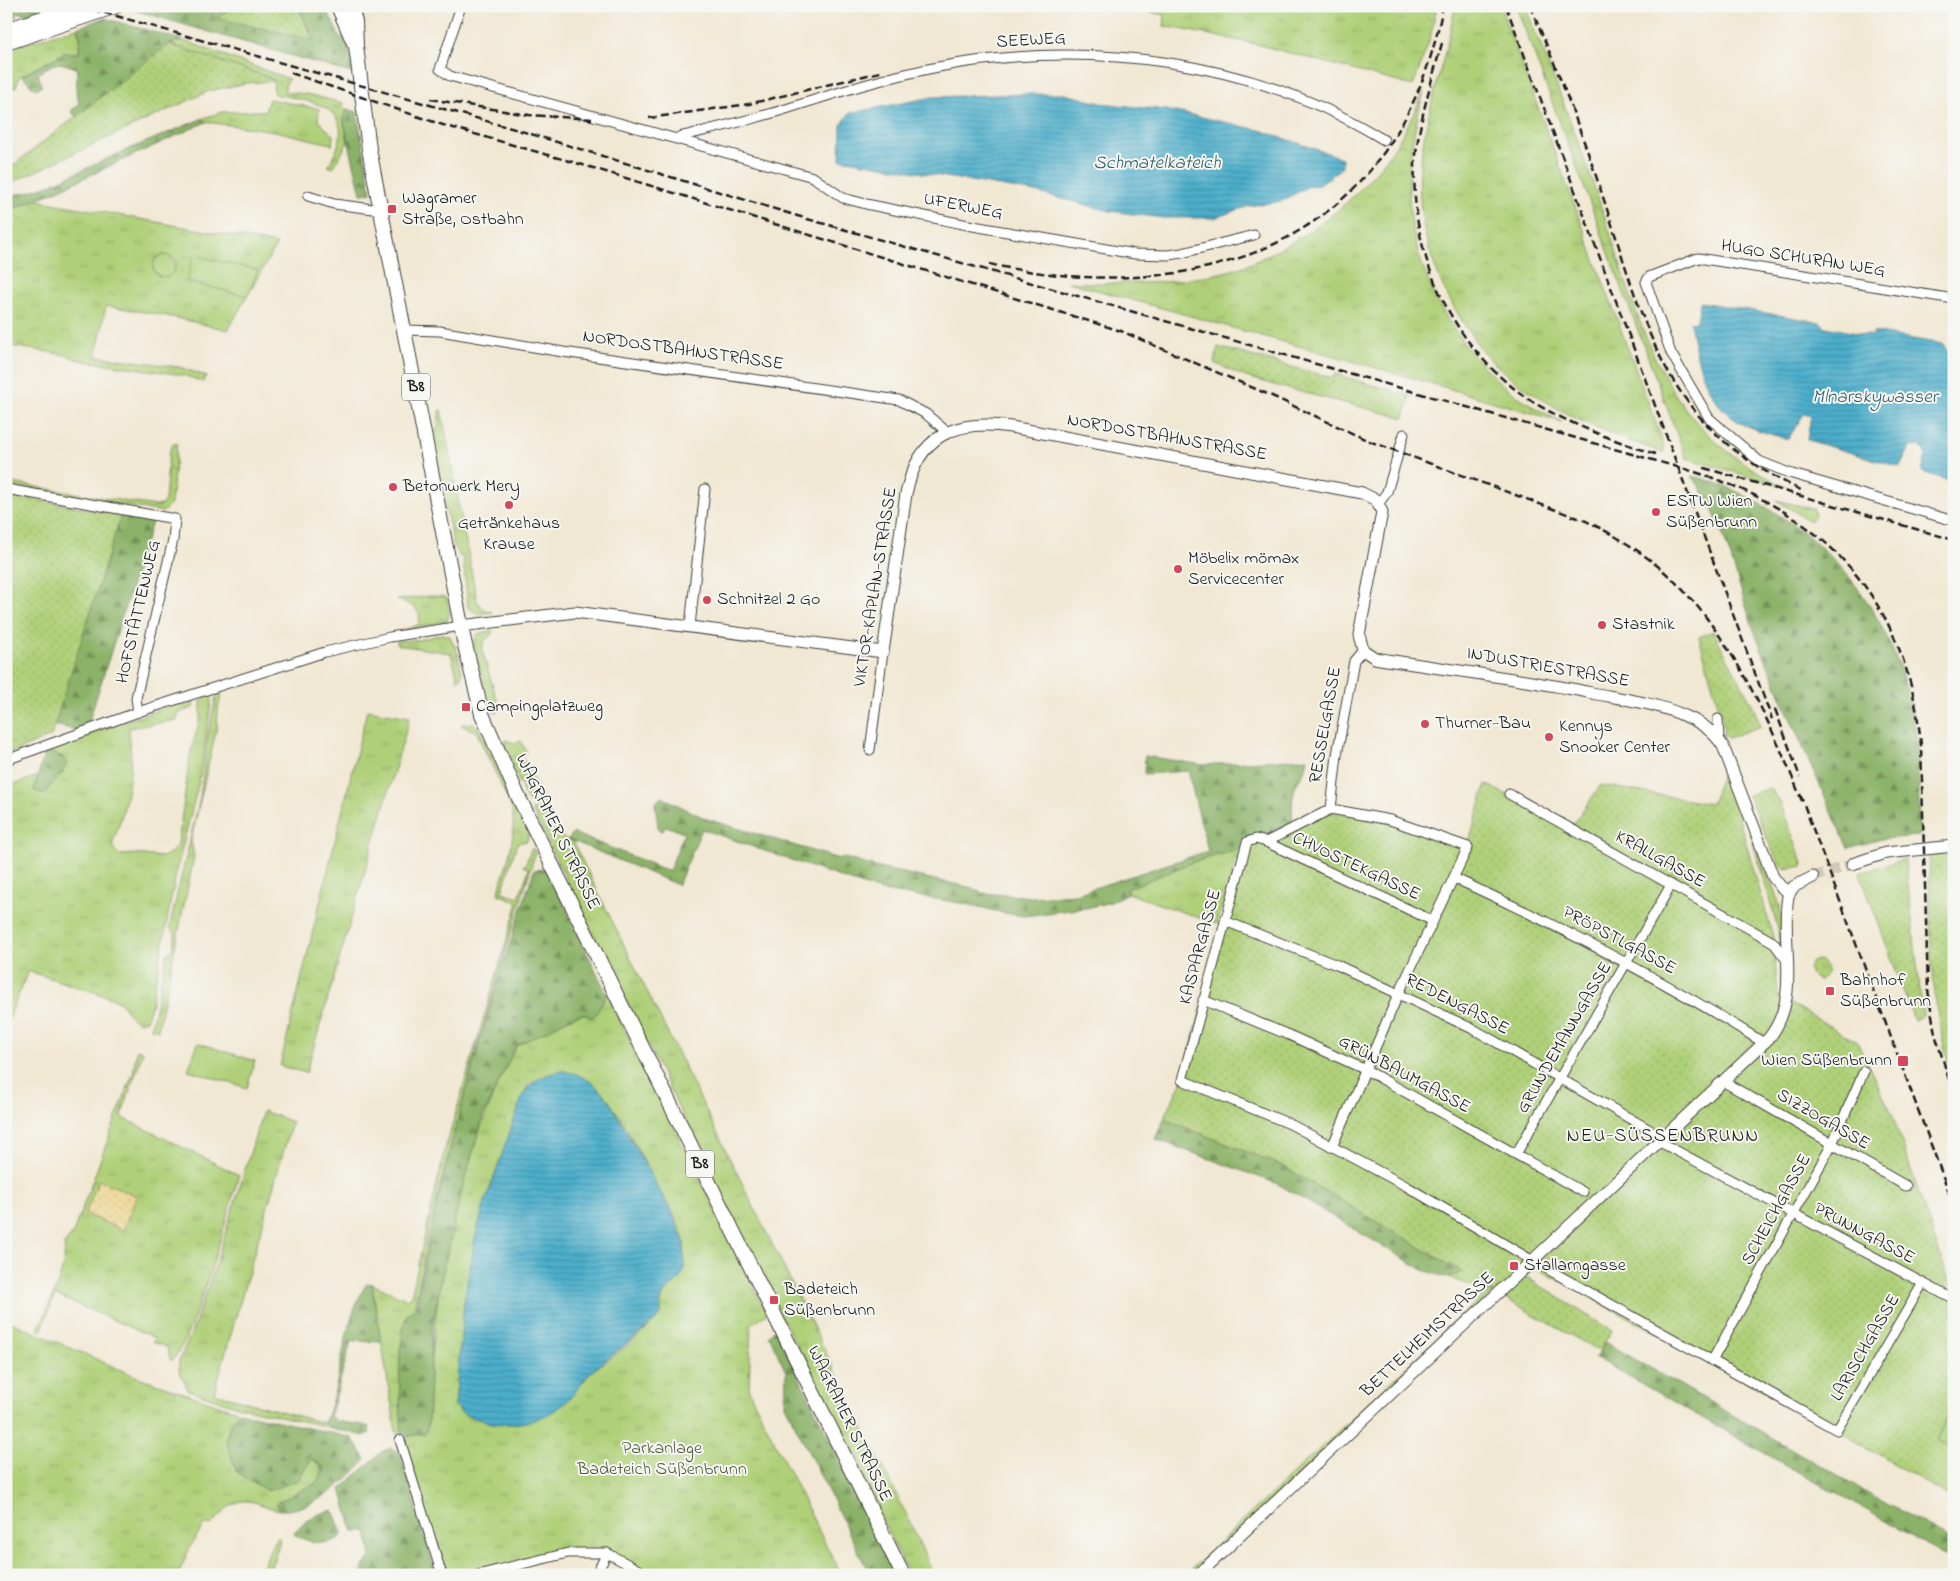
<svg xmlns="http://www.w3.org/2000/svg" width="1960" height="1581" font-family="'Indie Flower',sans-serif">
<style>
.grass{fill:url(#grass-tufts);stroke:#66764a;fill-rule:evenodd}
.forest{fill:url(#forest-firs);stroke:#546742}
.sand{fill:url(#sand-dots);stroke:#857b5d}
.garden{fill:url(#garden-dots);stroke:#66764a}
.pitch{fill:#afd078;stroke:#66764a}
.water{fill:url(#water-rules);stroke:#346574}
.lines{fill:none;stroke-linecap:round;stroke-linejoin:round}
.tertiary-tunnel{stroke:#d1c9b8;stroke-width:11;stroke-dasharray:11 5.5;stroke-linecap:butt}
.minor-casing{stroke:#3c3b37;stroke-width:11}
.tertiary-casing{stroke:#3c3b37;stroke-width:13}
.primary-casing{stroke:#3c3b37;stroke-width:16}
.minor{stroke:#fff;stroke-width:9}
.tertiary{stroke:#fff;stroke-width:11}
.primary{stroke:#fff;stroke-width:14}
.rail{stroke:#1c1c1c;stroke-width:2.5;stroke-dasharray:8 4;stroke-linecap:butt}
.poi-dot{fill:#d1495b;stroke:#f6f6f2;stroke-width:2}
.labels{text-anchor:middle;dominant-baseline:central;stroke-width:4;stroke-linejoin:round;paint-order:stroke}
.shield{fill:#f6f6f2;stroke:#5d5d5c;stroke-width:1}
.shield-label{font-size:16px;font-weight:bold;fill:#1c1c1c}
.street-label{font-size:18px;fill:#1c1c1c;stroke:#f6f6f2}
.poi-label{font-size:18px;fill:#1c1c1c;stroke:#f6f6f2;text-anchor:start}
.park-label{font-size:18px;fill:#4f5b3c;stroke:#f6f6f2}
.water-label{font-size:19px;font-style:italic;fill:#325e6b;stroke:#f6f6f2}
.neighbourhood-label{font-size:19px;letter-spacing:1px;fill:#1c1c1c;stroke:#f6f6f2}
</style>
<defs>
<pattern id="grass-tufts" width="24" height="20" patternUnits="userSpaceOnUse" patternTransform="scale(1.25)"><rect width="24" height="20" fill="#afd078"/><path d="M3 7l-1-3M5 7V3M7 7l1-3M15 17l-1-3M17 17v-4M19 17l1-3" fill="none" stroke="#96b267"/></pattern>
<pattern id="forest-firs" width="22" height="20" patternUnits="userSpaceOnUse" patternTransform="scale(1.25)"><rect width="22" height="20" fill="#8bb268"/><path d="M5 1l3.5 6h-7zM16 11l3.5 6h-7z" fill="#719055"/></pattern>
<pattern id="sand-dots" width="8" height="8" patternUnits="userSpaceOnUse" patternTransform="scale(1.25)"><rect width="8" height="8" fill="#eeda9e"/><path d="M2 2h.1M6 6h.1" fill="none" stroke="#ccba88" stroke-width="1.8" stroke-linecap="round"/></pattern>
<pattern id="garden-dots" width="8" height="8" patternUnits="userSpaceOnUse" patternTransform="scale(1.25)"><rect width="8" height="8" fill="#afd078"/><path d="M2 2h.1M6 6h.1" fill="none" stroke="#96b267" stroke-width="1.8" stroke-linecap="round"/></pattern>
<pattern id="water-rules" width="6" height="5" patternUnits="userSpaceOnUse" patternTransform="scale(1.25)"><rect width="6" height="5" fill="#4caecb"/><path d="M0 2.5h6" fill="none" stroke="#3e8da4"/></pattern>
</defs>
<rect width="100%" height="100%" fill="#f6f6f2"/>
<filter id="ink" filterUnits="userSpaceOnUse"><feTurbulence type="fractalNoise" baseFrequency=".02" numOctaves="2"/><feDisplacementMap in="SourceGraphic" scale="10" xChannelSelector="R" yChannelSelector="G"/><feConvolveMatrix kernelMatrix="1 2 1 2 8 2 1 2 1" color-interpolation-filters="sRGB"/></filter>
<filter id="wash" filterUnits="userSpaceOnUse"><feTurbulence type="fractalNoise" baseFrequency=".0096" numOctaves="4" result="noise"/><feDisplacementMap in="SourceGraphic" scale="20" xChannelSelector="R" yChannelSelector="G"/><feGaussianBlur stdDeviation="1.12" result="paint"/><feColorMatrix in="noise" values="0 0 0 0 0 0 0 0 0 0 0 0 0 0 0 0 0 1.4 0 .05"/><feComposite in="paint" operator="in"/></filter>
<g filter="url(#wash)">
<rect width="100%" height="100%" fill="#f1e8d3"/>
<!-- grass -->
<g class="grass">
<polygon points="1116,6 1437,6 1430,39 1413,86 1256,44 1164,26 1165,15"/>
<path d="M1455,6H1500L1660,434L1664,450L1663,453C1627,439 1588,427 1555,407C1530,392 1505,375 1485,354C1479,347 1473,338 1468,330C1436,283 1416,227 1420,169C1424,114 1446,61 1455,6Z"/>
<path d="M1516,6H1525C1553,75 1580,144 1604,215C1625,276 1641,343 1677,397C1704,438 1743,466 1786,487L1686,458Z"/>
<polygon points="77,28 80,38 79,53 64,53 19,77 16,87 6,90 6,49"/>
<path d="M182,40L289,79L285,86V92L306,94L343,103L342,108L347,109L343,118L348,142L333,168L328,166C363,109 318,102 274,94L273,79L169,44Z"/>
<path d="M1424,91C1417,118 1410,146 1409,174C1405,248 1439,324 1492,375C1512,395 1537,409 1562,422L1406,376L1068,282C1126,285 1188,285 1244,266C1254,263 1263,257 1272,253C1319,229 1358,198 1390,154C1404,135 1414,113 1424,91Z"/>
<polygon points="269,99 319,109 318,121 333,135 332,146 331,144 275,131 206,122 201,119 222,112 265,111"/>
<path d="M36,200L277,244L228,330L163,315L106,306L96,356L179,367L206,376L203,382L183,375L78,360L66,355L6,345V211ZM164,255L176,260V266L159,277L154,271L156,258Z"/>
<polygon points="441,409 477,601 482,608 492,612 477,614 468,607 463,557 460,557 454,547 431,441 438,427 439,411"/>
<polygon points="177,443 171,504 163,512 6,486 6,482 155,506 162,505 165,500 169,453 172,445"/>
<polygon points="1776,500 1814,509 1815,515 1810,521"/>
<path d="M429,596L446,597L450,612L447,621L397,632L418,625C424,610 410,603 397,600Z"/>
<polygon points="492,630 493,633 484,642 482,650 500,710 496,713 490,709 473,644 478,634"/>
<polygon points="442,634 450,636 454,646 456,646 462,672 461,679 458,680 451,653 397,645 397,641 418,640"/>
<polygon points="222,690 218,710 217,727 191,840 194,857 158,1030 151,1028 167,954 173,949 175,934 170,928 171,920 200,798 207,741 216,697"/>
<path d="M207,694H210L212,698L199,782L177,868L151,1007L146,1020L139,1022L131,1017L121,1003L106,996L28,971L6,1026V787L38,776L34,790L44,794L55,778L63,773V757L44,750L194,697L193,708L178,713L177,720L129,728C128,739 131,748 131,759C130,788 123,815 113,842L114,849L119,855L133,854L163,857L172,852L178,844L190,755L201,715V702Z"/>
<polygon points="367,710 410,717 306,1073 280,1066"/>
<path d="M473,723L478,727L529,833L527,841L517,843L502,892L519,897L529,869L523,866L526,864L531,849H534L535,854L477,1047L430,1225L414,1309L400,1348L402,1431L396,1432L372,1284L406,1299L411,1296L445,1149L518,902L498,894C506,865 517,839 512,809L476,731L461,725Z"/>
<polygon points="506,740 515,743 520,741 527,752 522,757 562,837 573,842 907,1516 934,1575 909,1575 532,810 535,809 542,814 544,813 540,807 527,800 503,746"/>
<polygon points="1750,832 1780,905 1783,949 1779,948 1778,929"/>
<polygon points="1240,849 1217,924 1127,893 1126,889 1193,862"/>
<polygon points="1817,960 1821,961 1827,969 1825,975 1819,981 1811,974 1808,968 1812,962"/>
<path d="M607,994L767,1314L751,1324L749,1391L841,1575H648L607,1553H568L477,1575H442L400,1440L426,1430L428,1426C429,1299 458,1165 513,1050L520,1043L575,1016L584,1014L592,1018ZM530,1083H593C621,1110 637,1149 655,1183C665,1201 680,1221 684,1242C686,1252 681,1269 679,1280C664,1289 660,1297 661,1314L658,1318L627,1346L591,1372L571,1397L491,1423L467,1415L459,1411L455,1405L464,1302L475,1238L485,1202L523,1095Z"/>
<path d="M137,1049L143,1052L121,1117L239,1175C230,1206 192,1346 171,1361L167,1347L153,1342L155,1338L55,1295L43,1327L41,1331L38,1329C48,1308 68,1268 64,1245L73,1233L133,1073Z"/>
<polygon points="263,1111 292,1122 214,1393 324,1423 332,1428 232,1405 188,1390 179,1370 179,1360 193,1329 214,1270"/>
<polygon points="1488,1291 1493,1293 1192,1575 1185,1575"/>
<path d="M6,1320L135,1376L239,1412L229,1427L299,1480L305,1468L313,1459L321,1466L322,1474L316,1483L277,1503L280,1510C268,1509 259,1502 248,1501C232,1499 221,1515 211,1525L205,1524L190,1547L178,1575H6Z"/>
<polygon points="1954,1403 1954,1449 1936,1440"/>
<polygon points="278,1537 280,1540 275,1557 267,1575 259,1575 275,1539"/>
</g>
<!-- forest -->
<g class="forest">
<polygon points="6,6 55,6 23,15 22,12 16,14 17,17 6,20"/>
<polygon points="142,6 233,6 218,18 313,39 298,6 325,6 340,38 343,37 348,47 354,74 134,10"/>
<path d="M104,18L182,40L169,44L77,118L71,111L79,104L76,91L78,69C59,61 55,61 38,74L42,86L35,89L22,76L64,53H79L80,38L77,28Z"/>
<polygon points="347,109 357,112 371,193 361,194 343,118"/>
<polygon points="201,119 206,122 36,200 6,211 6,196 28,192 52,184 120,153"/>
<path d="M1692,476C1713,480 1737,491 1755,501C1842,547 1893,621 1913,716C1921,754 1918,797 1919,836L1882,839L1848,848C1817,779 1785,709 1757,638C1737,587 1726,520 1692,476Z"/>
<polygon points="121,515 153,519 87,727 76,730 54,725"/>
<path d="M45,751L63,757L67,764C63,774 51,784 44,794L34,790Z"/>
<path d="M1145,756L1203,765L1308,758C1307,771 1299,777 1295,788C1291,800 1292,813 1293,825L1247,838L1242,841L1240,849L1193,862L1127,889V893L1111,902L1086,908L1024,916L1004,913L967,904L877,890L702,829L678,885L568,839L573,833L669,871L684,833L666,826L662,832L658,827L655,803L661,797L707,819L839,859L841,857L879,868L973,888L981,893L1033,897L1076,894L1208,851L1188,771L1144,774Z"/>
<path d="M544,869L548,871L607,994C601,1002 599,1013 592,1018L584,1014L575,1016L516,1046L483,1116L462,1190L439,1289L432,1329L428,1426L424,1434L407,1436L402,1431L401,1423C400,1387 396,1349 407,1314L416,1308C441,1159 487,1014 534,870Z"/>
<polygon points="1164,1119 1283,1166 1462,1272 1449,1278 1423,1270 1278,1184 1155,1139"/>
<path d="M367,1283L372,1284L381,1342L351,1341L330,1417L336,1421L368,1426L370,1433L364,1436L332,1428L324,1423C344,1379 340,1326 367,1283Z"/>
<polygon points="775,1329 897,1575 870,1575 785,1405 786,1372 769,1335"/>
<polygon points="1605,1342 1954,1542 1954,1560 1596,1358"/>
<path d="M239,1412L352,1438L366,1459C349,1481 309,1513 280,1510L276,1503L316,1483L322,1474L321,1466L312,1459L305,1468L299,1480L267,1491L236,1471L226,1440L229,1427Z"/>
<polygon points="391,1448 400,1453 436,1575 363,1575 363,1566 371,1557 367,1531 353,1531 341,1489 383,1451"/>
<path d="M333,1510L342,1533L340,1538C327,1546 307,1543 294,1534C303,1519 317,1514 333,1510Z"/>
</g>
<!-- sand -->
<polygon class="sand" points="99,1180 137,1196 123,1230 85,1214"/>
<!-- garden -->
<g class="garden">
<polygon points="234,6 298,6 313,40 217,18"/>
<polygon points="169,44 273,79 273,81 247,83 209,91 6,185 6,171"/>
<polygon points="1218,347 1333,378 1335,374 1410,396 1404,418 1285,388 1246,377 1214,363"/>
<polygon points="6,494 121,515 51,736 6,755"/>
<polygon points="1713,631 1752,704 1761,726 1728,738 1723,735 1724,726 1699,637"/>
<polygon points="1724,768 1773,936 1778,996 1857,1042 1892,1114 1954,1296 1954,1403 1936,1440 1954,1449 1954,1499 1837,1430 1536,1268 1525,1276 1612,1331 1599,1351 1497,1294 1449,1278 1462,1272 1283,1166 1164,1119 1182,1080 1245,845 1266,842 1327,812 1377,817 1468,846 1486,784 1570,828 1601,785 1711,804"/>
<polygon points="1770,788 1780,802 1804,866 1784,869 1776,859 1748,795"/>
<path d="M1948,854L1954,856V1079C1928,1007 1931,931 1929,855Z"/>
<polygon points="1905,859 1923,1016 1914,1020 1860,873"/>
</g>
<!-- pitch -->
<g class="pitch">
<circle cx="164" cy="266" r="11"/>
<polygon points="193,255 258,270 248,296 187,282"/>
<polygon points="198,1043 255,1061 247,1088 188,1070"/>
</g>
<!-- water -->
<g class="water">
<polygon points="1024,94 1065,94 1100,103 1166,110 1206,118 1263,131 1342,158 1342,167 1320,185 1309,186 1282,201 1249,206 1214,218 1163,218 1110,211 1035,192 840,159 841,125 850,113 933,97"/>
<path d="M1700,302L1820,322L1826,327L1872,336L1873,332L1943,344L1949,354L1954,356V482L1922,472L1926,455L1921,446L1910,447L1900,467L1807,440L1811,416L1804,414L1788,439C1774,435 1758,431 1744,425C1705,405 1697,361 1690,322L1697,321Z"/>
<path d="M564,1071L577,1074L593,1083L609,1100L672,1213L684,1242V1271L679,1280L664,1293L660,1301L661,1315L658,1318C637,1337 614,1353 592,1371C583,1379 578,1390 570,1398C548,1421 511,1430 481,1420C470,1417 461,1415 455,1405L464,1302L475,1238L485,1202L523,1095C532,1080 546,1073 564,1071Z"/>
</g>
</g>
<g filter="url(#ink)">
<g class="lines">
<!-- tertiary-tunnel -->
<polyline class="tertiary-tunnel" points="1813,877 1852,864"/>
<defs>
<g id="minor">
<polyline points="461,6 440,69 450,76 813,177 843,198 866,204 973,226 1135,254 1168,255 1182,253 1254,235"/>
<path d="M679,137C715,128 751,120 786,109C836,93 886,77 938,67C1088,39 1253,59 1384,140"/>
<polyline points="308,196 334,204 381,210"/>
<polyline points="1954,299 1698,258 1649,277 1646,282 1671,353 1709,418 1759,461 1789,473 1954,521"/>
<polyline points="405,330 440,331 563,352 899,400 926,414 947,432"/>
<polyline points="6,489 175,519 173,540 136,698 138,712"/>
<polyline points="1379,503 1387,492 1404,434"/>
<polyline points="690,626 705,489"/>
<polyline points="1718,719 1719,740"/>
<polyline points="870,750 883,652"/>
<polyline points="6,760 138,712 325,652 390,637 461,626"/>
<polyline points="1509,794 1773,942 1788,962"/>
<polyline points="1331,809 1337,755 1354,661 1363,650"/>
<polyline points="1266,842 1331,809 1390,820 1468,847 1399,993 1332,1147"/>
<path d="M1454,878C1561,927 1664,980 1764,1043"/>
<polyline points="1225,921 1337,965 1475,1030 1664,1138"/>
<polyline points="1433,921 1266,842 1256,839 1247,842 1182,1080 1290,1124 1406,1186 1533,1261 1837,1430 1923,1283"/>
<polyline points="1203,1000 1289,1035 1366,1070 1583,1192"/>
<polyline points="1724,1082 1906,1186"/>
<polyline points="1660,1142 1947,1296"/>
<polyline points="1516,1154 1671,885"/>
<polyline points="1712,1361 1832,1144 1864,1071"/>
<polyline points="400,1440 442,1575"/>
<polyline points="477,1575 568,1553 607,1553 648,1575"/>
<polyline points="596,1575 607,1553"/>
</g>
<g id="tertiary">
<path d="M461,626L575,612L883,652L906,494C918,435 955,419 1011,427L1362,493L1376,500L1382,512L1359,635L1363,650L1375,658C1447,670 1520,678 1592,693C1623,699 1656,703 1685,716C1700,722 1714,732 1723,746L1773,877L1781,887L1789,892"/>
<polyline points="1852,864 1886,853 1954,846"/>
<path d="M1198,1575L1769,1038C1802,996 1780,944 1788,896L1793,887L1813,877"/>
</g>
<g id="primary">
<polyline points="338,6 354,43"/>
<polyline points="351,6 355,22 356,46 369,149 464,641 482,714 517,794 903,1575"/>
<polyline points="6,30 80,6"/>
<polyline points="6,43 116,6"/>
</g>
</defs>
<!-- minor casing -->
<use href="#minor" class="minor-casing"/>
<!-- tertiary casing -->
<use href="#tertiary" class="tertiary-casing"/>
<!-- primary casing -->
<use href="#primary" class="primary-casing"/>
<!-- minor -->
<use href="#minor" class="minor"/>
<!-- tertiary -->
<use href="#tertiary" class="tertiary"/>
<!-- primary -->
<use href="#primary" class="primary"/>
<!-- rail -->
<g class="rail">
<path d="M81,6L518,130L804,218L1695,472C1828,513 1909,605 1921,746L1928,990L1935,1034L1954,1096"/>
<polyline points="1506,6 1772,719"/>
<path d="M1530,6C1557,68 1581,130 1602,194C1646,326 1662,426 1801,490"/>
<path d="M1442,43C1431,83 1418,124 1415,165C1409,257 1455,352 1533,402C1571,425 1613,440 1655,454"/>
<path d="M291,73L443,125L590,167L1121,331L1272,396L1369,441L1586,521C1617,536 1646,554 1671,578C1732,636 1771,724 1802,801"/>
<polyline points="430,99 529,115 592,119"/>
<polyline points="649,118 749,104 884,71"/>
<path d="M989,264C1204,310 1399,243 1443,6"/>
<polyline points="1704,468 1954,540"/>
<polyline points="1775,709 1800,777"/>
<polyline points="1800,794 1954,1206"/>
</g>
</g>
</g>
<!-- markers -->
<g class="poi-dot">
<rect x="387" y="204" width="10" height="10" rx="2.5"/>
<circle cx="393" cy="487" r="5"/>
<circle cx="509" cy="505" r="5"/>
<circle cx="1656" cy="512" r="5"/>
<circle cx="1178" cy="569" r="5"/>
<circle cx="707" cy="600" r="5"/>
<circle cx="1602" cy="625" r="5"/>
<rect x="461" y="702" width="10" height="10" rx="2.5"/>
<circle cx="1425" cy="724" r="5"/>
<circle cx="1549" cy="737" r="5"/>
<rect x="1825" y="986" width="10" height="10" rx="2.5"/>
<rect x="1897" y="1055" width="12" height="12" rx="2.5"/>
<rect x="1509" y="1261" width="10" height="10" rx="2.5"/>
<rect x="769" y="1295" width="10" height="10" rx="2.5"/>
</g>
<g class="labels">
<!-- shield labels -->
<g class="shield">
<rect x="402" y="373.5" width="28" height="27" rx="4"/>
<rect x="686" y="1150.5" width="28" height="27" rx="4"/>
</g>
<g class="shield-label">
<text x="416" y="387">B8</text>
<text x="700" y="1164">B8</text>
</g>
<!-- street labels -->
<g class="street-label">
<text transform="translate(1031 41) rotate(-3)">SEEWEG</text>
<text transform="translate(963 207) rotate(11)">UFERWEG</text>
<text transform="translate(1803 259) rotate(9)">HUGO SCHURAN WEG</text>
<text transform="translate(683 351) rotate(8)">NORDOSTBAHNSTRASSE</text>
<text transform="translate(1167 438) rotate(10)">NORDOSTBAHNSTRASSE</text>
<text transform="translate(876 587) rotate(-81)">VIKTOR-KAPLAN-STRASSE</text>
<text transform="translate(139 612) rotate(-77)">HOFSTÄTTENWEG</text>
<text transform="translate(1548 668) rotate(10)">INDUSTRIESTRASSE</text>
<text transform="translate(1326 725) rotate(-80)">RESSELGASSE</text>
<text transform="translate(557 832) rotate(64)">WAGRAMER STRASSE</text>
<text transform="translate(1660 860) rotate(29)">KRALLGASSE</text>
<text transform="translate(1356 867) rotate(25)">CHVOSTEKGASSE</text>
<text transform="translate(1619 941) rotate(28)">PRÖPSTLGASSE</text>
<text transform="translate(1201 947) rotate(-75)">KASPARGASSE</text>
<text transform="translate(1457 1005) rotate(27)">REDENGASSE</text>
<text transform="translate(1565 1038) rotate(-60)">GRUNDEMANNGASSE</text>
<text transform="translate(1404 1075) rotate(28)">GRÜNBAUMGASSE</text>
<text transform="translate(1823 1120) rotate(30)">SIZZOGASSE</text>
<text transform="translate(1777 1210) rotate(-61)">SCHEICHGASSE</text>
<text transform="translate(1864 1234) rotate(28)">PRUNNGASSE</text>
<text transform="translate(1428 1335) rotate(-43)">BETTELHEIMSTRASSE</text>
<text transform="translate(1866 1348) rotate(-60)">LARISCHGASSE</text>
<text transform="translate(849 1424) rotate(64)">WAGRAMER STRASSE</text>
</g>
<!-- poi labels -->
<g class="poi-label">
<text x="402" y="199">Wagramer<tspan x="402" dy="21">Straße, Ostbahn</tspan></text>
<text x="403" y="487">Betonwerk Mery</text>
<text x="1666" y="502">ESTW Wien<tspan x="1666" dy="21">Süßenbrunn</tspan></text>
<text x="509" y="524" text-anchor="middle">Getränkehaus<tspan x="509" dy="21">Krause</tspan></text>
<text x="1188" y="559">Möbelix mömax<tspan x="1188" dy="21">Servicecenter</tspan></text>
<text x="717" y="600">Schnitzel 2 Go</text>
<text x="1612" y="625">Stastnik</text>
<text x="476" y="707">Campingplatzweg</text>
<text x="1435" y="724">Thurner-Bau</text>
<text x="1559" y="727">Kennys<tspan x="1559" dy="21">Snooker Center</tspan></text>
<text x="1840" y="981">Bahnhof<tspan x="1840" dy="21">Süßenbrunn</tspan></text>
<text x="1892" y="1061" text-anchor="end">Wien Süßenbrunn</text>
<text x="1524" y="1266">Stallarngasse</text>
<text x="784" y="1290">Badeteich<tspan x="784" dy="21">Süßenbrunn</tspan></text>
</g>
<!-- park labels -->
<g class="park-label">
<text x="662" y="1449">Parkanlage<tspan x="662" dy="21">Badeteich Süßenbrunn</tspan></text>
</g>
<!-- water labels -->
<g class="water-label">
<text x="1157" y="163">Schmatelkateich</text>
<text x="1875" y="397">Mlnarskywasser</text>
</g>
<!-- neighbourhood labels -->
<g class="neighbourhood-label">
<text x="1663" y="1136">NEU-SÜSSENBRUNN</text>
</g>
</g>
<!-- margin -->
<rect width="1960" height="1581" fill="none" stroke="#f6f6f2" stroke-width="25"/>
</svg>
